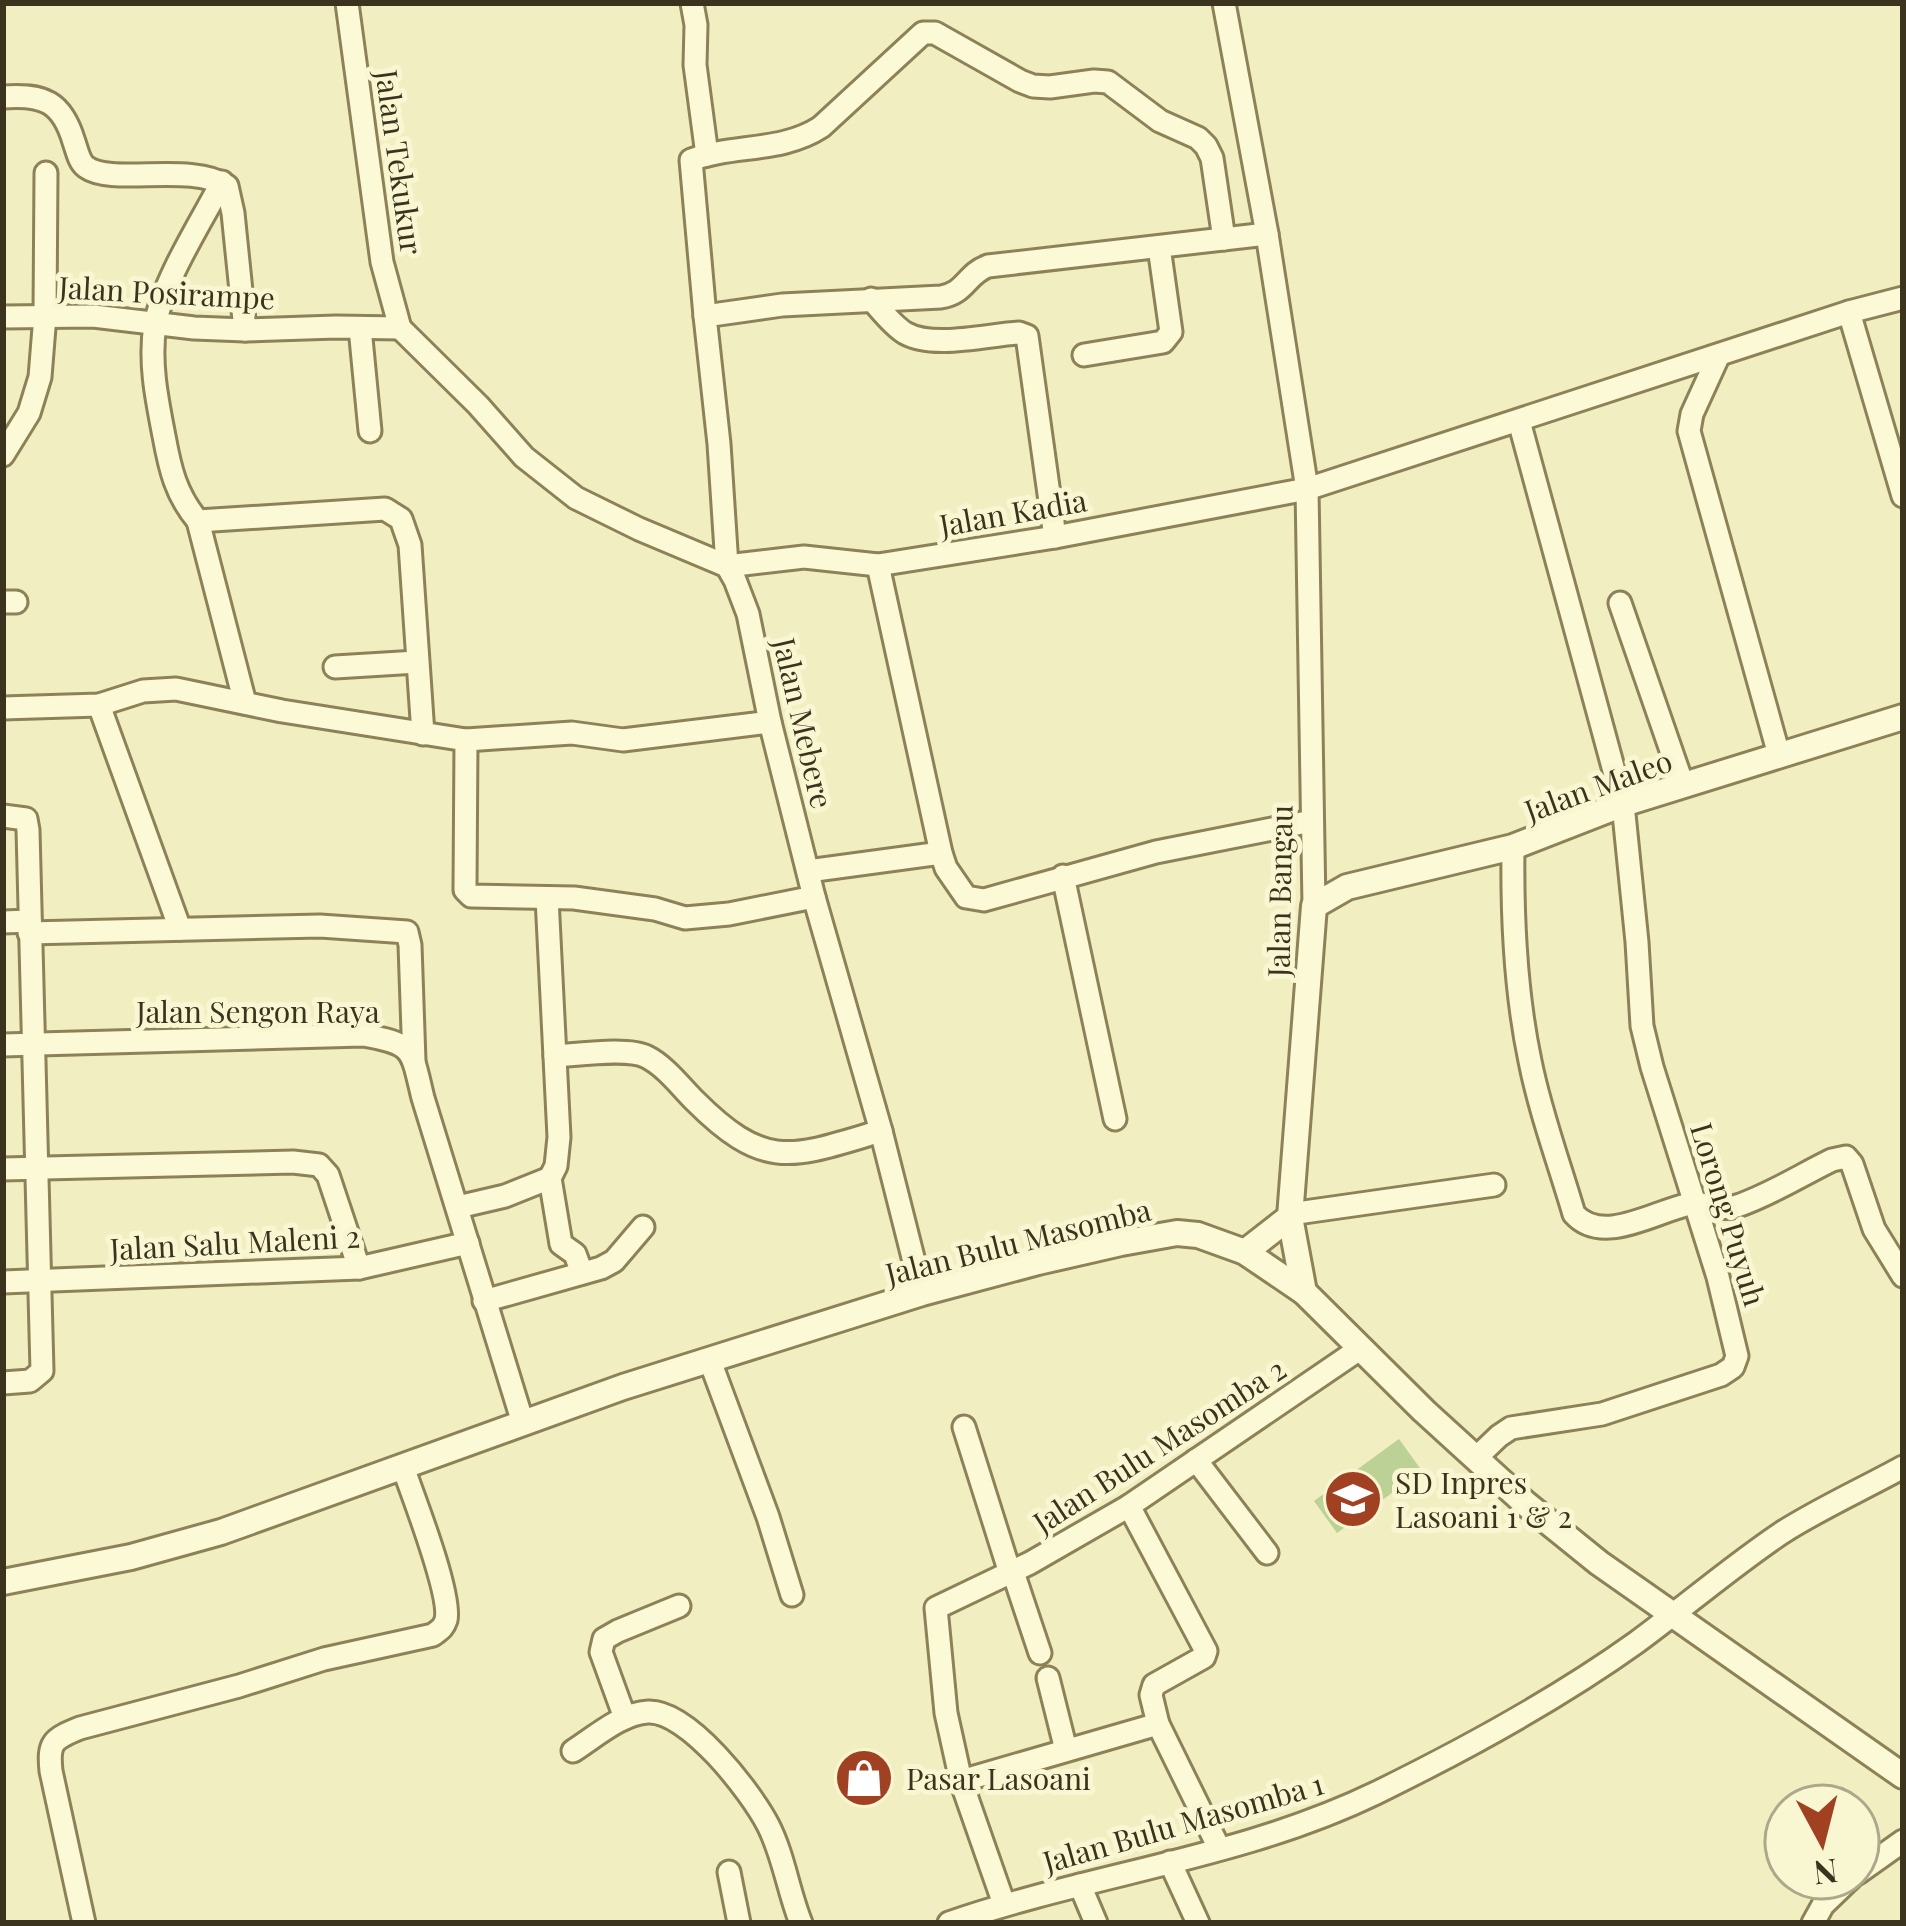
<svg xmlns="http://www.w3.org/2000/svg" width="1906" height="1926" font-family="'Playfair Display',serif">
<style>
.green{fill:#bbd195}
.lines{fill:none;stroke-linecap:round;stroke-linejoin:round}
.minor-casing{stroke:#8d8157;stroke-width:27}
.tertiary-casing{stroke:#8d8157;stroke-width:30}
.minor{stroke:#fbf9d6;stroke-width:21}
.tertiary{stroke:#fbf9d6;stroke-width:24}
.labels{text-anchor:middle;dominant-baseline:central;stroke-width:10;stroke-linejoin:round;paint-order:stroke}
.street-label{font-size:30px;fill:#3b331d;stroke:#f8f7d2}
.poi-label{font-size:30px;fill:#3b331d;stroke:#f8f7d2;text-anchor:start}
</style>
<rect width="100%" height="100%" fill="#f1efc2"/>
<!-- green -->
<polygon class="green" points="1399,1439 1422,1471 1337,1533 1314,1501"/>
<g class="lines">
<defs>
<g id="minor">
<polyline points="347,3 382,262 400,328"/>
<polyline points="692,3 696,25 695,65 707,155"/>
<polyline points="1224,3 1267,234 1307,489 1314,906"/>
<path d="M3,97C43,94 62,101 74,142C77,150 79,162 86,167C112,186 191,162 227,186L233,213L245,330"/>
<path d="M222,182C201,222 163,281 155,325C149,362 157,400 164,436C170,469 176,495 198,521L245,703"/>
<path d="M1267,234L988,266C966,274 966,293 941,297L782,305L705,316L719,444L727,566L804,557L878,565L1055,537L1307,489L1849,312L1903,298"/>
<path d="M871,299C881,310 892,325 905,333C933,349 987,335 1019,333L1027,336L1055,537"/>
<polyline points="1849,312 1903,496"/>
<path d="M705,316L691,160C733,144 781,153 821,127L923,33H935L1020,81L1033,86L1050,87L1094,81L1108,82L1160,121L1198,138L1206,146L1212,158L1224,239"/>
<polyline points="3,317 93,316 194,328 245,330 336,327 400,328"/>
<polyline points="360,328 370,431"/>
<polyline points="400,328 478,405 524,457 576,498 639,529 727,566 735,580 748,614 770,722 814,897 881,1131 922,1293"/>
<polyline points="1084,355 1163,342 1171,332 1159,247"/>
<polyline points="1718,357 1692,414 1689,431 1779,755"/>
<polyline points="3,455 29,413 40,377 45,315 46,173"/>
<polyline points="198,521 385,509 401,519 410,545 423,734"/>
<polyline points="878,565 941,853 946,868 966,897 984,900 1156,852 1312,821"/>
<polyline points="3,602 16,602"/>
<polyline points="1620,603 1683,785"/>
<polyline points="335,667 417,662"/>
<polyline points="99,705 180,929"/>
<polyline points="3,708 99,705 143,691 176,689 282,711 466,740 572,733 623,740 770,722"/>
<polyline points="466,740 465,890 471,896 574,898 655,909 685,918 729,914 814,897"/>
<polyline points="3,816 26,819 28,830 42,1371 30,1381 3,1383"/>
<path d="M1513,847C1512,919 1515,990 1530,1061C1540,1112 1559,1163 1574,1214C1603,1246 1655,1211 1690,1204C1706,1202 1721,1211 1737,1206C1770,1195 1801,1175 1832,1160L1846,1157L1852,1164L1874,1229L1903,1276"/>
<polyline points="808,871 941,853"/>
<polyline points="1063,876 1115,1119"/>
<polyline points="547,898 559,1137 556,1166 550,1178 561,1244 575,1254 582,1273"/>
<polyline points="3,922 30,921"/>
<polyline points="29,933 320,926 407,932 410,945 414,1061"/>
<path d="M3,1045L363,1035C415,1044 411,1049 423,1098L523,1423"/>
<path d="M555,1056C577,1055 628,1047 647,1057C665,1066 681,1087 695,1101C766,1172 793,1157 881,1131"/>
<polyline points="3,1169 293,1162 319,1165 328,1175 359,1268"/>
<polyline points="458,1207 505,1196 550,1178"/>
<polyline points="1290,1214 1494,1185"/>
<polyline points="3,1282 359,1268 468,1243"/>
<polyline points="484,1301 601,1268 614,1261 643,1227"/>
<polyline points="710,1361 768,1517 792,1595"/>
<polyline points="964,1427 1010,1573"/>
<polyline points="1476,1458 1499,1436 1511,1428 1602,1414 1721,1375 1733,1367 1737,1356 1718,1277 1652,1067 1642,1026 1637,942 1623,804 1519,421"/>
<polyline points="1196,1460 1267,1553"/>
<polyline points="1129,1506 1206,1651 1204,1657 1154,1685 1151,1695 1158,1724"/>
<polyline points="1013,1572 1040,1653"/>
<polyline points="1048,1678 1066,1750"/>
<polyline points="625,1718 601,1652 604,1639 618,1631 679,1606"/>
<path d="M573,1751C595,1737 622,1713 648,1712C688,1710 751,1792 768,1825C784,1856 788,1891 801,1923"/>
<polyline points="961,1781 1158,1724 1219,1848"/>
<polyline points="1170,1862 1198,1923"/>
<polyline points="729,1872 739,1923"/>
<polyline points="1858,1873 1903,1841"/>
<polyline points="1080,1885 1096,1923"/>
<polyline points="1004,1904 961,1781 946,1713 936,1608 1030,1563 1129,1506 1361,1348"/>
<path d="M84,1923L51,1771C48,1742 53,1739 80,1728L239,1686L324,1659L433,1635C439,1630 443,1629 446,1620C452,1595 413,1496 403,1467"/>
<path d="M949,1923C1090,1874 1242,1858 1376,1793C1466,1749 1556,1700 1637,1642C1686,1606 1732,1566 1783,1532C1821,1508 1863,1489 1903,1467"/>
<polyline points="1813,1923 1823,1905 1851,1878"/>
</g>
<g id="tertiary">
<polyline points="1245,1252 1290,1217"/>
<polyline points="1304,1292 1290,1217 1314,906 1347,887 1513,847 1623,804 1903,717"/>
<polyline points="3,1582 131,1557 221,1532 623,1387 922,1293 1038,1262 1121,1243 1177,1233 1198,1235 1245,1252 1304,1292 1424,1411 1526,1504 1599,1563 1903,1776"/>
</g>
</defs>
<!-- minor casing -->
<use href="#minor" class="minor-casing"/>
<!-- tertiary casing -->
<use href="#tertiary" class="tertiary-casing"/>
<!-- minor -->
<use href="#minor" class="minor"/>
<!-- tertiary -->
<use href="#tertiary" class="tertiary"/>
</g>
<!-- icons -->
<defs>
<symbol id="school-disc" viewBox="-11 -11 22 22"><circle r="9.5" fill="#a14122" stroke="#f8f7d2"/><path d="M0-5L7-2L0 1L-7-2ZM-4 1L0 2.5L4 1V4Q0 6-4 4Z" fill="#fff"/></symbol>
<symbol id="shop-disc" viewBox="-11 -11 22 22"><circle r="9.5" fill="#a14122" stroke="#f8f7d2"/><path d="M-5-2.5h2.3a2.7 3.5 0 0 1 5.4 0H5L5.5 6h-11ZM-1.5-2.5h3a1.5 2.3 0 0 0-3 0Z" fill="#fff"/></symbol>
</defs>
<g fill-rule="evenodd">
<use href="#school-disc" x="1320" y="1466" width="66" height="66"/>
<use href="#shop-disc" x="831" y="1745" width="66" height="66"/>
</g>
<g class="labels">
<!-- street labels -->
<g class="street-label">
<text transform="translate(400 162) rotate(82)">Jalan Tekukur</text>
<text transform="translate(167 292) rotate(3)">Jalan Posirampe</text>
<text transform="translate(1013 512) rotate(-10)">Jalan Kadia</text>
<text transform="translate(804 723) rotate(77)">Jalan Mebere</text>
<text transform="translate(1598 785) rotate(-20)">Jalan Maleo</text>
<text transform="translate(1279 891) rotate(-89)">Jalan Bangau</text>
<text x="258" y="1011">Jalan Sengon Raya</text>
<text transform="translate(1729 1214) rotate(73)">Lorong Puyuh</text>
<text transform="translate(1018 1241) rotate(-14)">Jalan Bulu Masomba</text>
<text transform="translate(235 1242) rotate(-3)">Jalan Salu Maleni 2</text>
<text transform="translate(1159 1445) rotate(-33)">Jalan Bulu Masomba 2</text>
<text transform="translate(1183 1822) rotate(-16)">Jalan Bulu Masomba 1</text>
</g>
<!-- poi labels -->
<g class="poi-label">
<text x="1395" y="1482">SD Inpres<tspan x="1395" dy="34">Lasoani 1 &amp; 2</tspan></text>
<text x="906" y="1778">Pasar Lasoani</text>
</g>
</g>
<!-- border -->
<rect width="1906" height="1926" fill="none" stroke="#3b331d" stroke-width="12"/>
<!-- north arrow -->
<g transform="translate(1822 1842) rotate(173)"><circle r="57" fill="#f8f7d2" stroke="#aca98a" stroke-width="3"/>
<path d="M0-9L21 45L0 30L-21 45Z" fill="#a14122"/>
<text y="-18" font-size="33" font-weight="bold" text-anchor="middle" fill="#3b331d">N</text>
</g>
</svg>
